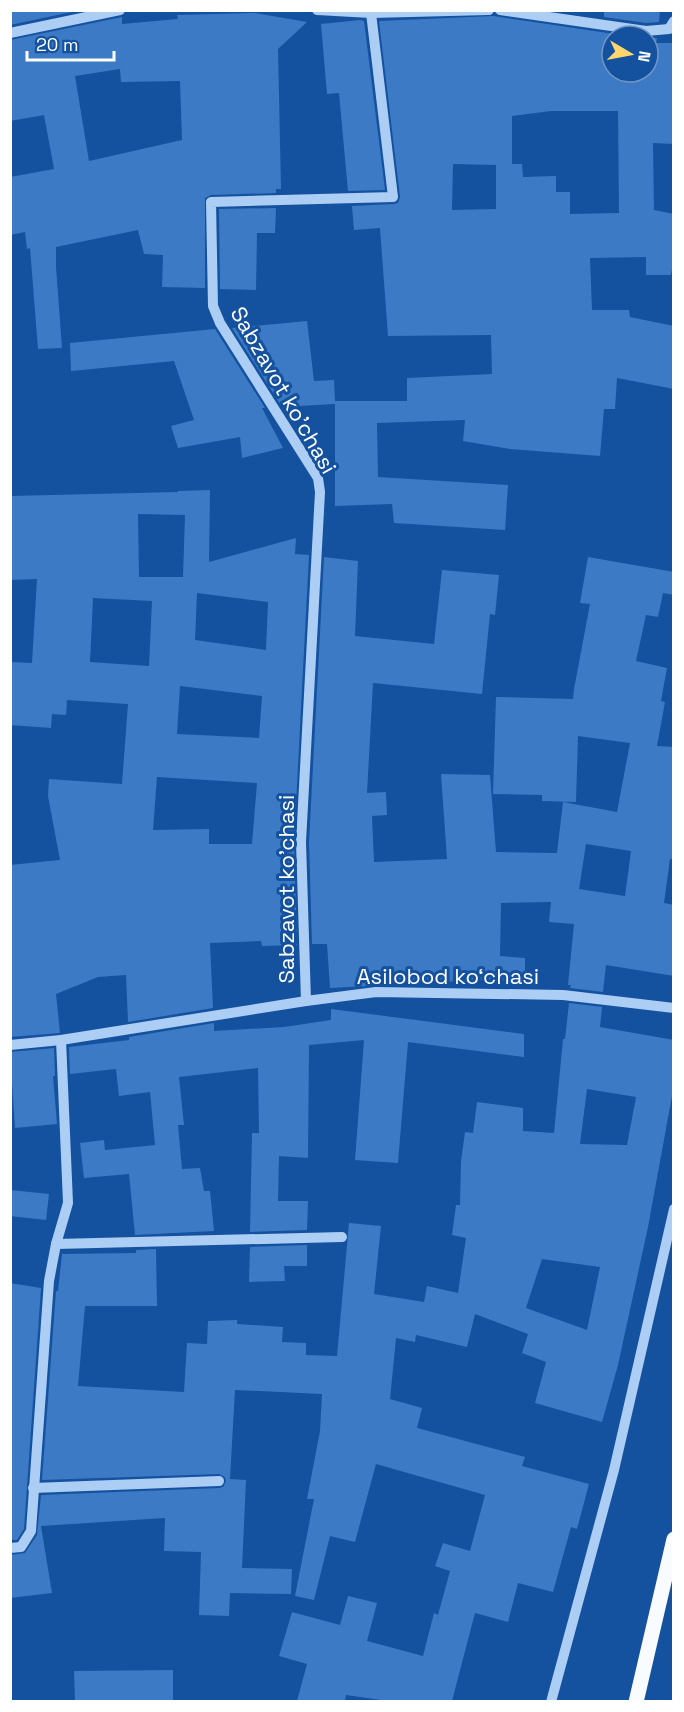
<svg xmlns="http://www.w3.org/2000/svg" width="684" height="1712" font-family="'Space Grotesk',sans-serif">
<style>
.building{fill:#3d7ac5;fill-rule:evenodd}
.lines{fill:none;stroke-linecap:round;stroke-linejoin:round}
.minor{stroke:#accdf4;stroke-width:10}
.major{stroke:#f8fbff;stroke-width:15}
.labels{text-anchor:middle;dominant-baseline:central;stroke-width:6;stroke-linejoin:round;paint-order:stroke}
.street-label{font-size:22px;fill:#fff;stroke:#14519f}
</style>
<rect width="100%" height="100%" fill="#14519f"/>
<!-- building -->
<g class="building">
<polygon points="10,10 81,10 10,25"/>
<polygon points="604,10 660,10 659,22 646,23 604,17"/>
<path d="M255,13L307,22L278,49L281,189H276V193L211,195L205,198V288L162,287L163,255L144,254L138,230L56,247V267L62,348L38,349L30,248L27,249L25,232L10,235V177L54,169L44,115L10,121V40L122,17V24L178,19L177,15ZM120,69L121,82L180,81L182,140L89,161L75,76Z"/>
<path d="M493,16L628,36H612V72H648V38H657L656,43H674V144L653,143L654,210L674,214V258L671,275H646V257L590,258L592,310H629L630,317L674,326V389L617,378L615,409H604L600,456L510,449L463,441L465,420L377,423L378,477L508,485L505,530L394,523L392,504L335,506V404L282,407L232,328L307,321L314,381L334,380L335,401H407V378L492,374L491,335L388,336L380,228L354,230L352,206L394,204L398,203L400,197L379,21ZM551,111H618L619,213L570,214V192H556V176L523,177L522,164H512V116ZM453,164L496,165V209L452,210Z"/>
<polygon points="360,20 364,21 385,190 348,191 339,93 327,94 321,24"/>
<polygon points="276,208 275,233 257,233 256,290 220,289 219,209"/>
<polygon points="215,329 265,408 262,408 283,448 242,458 240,437 178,448 171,426 194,420 174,361 71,371 70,343"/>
<path d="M210,490L209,562L296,538L295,554L309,555L294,842L297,945L262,946L261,941L210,943L213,1008L128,1022L126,975L98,977L56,994L60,1033L10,1037V865L60,860L48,796L49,779L122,784L128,704L67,700L66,715L52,714L51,728L10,725V662L32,663L37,579L10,580V496L178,492V491ZM138,514L185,515L183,577H139ZM197,593L268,602L266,650L195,640ZM93,598L152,601L149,666L90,662ZM180,686L262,696L259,738L177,734ZM157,777L257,783L252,844H209V829L153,830Z"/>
<path d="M324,557L358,561L355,636L434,644L442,570L499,575L495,615L490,614L482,694L373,683L367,793L386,792L387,815L372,816L374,862L447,859L441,774L490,775L496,852L557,853L563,802L617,812L630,743L578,736L576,802L542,801V795L493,794L496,697L573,699L574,689L590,604L580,603L588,557L674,572V595L663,593L658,617L646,615L636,661L667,668L661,701L665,702L657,746L674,747V859H670L664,903L674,905V976L606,965L603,992L570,988L571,985H568L574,924L549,922L551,902L501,903L500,956L525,958V982L479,980L330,988L327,944H312L309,842ZM586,844L631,851L625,896L579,889Z"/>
<path d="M569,1003L602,1007L600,1027L674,1040V1085L648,1227L618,1365L602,1422L535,1403L546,1362L522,1353L528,1334L475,1314L467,1347L416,1335L415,1342L396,1338L390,1399L422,1408L417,1428L525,1457L522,1466L589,1484L577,1529L571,1527L553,1592L518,1583L508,1622L475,1613L452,1701H388L346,1695L345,1701H297L307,1664L279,1656L292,1612L340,1625L348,1596L377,1603L367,1641L423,1656L434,1613L438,1615L450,1571L435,1566L443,1543L470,1551L485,1495L376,1464L355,1542L330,1536L314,1600L295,1596L314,1499H307L320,1431L322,1394L235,1390L230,1479L246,1480L242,1568L292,1569L291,1594L230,1593L229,1616L199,1615L201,1552L164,1551L165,1518L41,1526L52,1593L10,1598V1555L25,1553L37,1535L41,1495L219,1488L223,1487L226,1481L225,1477L219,1474L42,1480L56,1291H58L62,1254L136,1253V1250L156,1249L157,1306H85L78,1386L184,1392L187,1343L207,1344L208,1321L237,1320V1324L283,1327L282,1342L306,1343V1355L337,1356L349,1223L381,1226L374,1294L424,1302L427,1286L458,1293L466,1238L452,1235L456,1205H460L461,1161L465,1132L473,1133L477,1102L523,1108V1131L554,1133L563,1039H565ZM587,1089L636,1097L627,1145L580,1144ZM542,1259L600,1267L587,1330L526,1308Z"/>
<polygon points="331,1009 524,1034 524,1057 408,1042 398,1163 355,1160 364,1040 309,1045 308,1158 279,1156 278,1201 308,1201 307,1230 250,1232 252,1133 259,1133 258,1068 179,1077 184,1125 178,1125 182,1169 200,1168 204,1191 210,1191 214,1231 135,1235 129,1174 84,1178 80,1143 104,1140 105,1150 155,1145 150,1092 119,1096 116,1069 70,1074 69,1047 129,1040 129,1037 214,1023 214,1031 284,1027 331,1020"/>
<polygon points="54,1048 55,1076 53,1076 57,1124 15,1128 10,1052"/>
<polygon points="10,1190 49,1194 46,1220 10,1216"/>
<polygon points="307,1245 307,1266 284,1266 285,1281 249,1282 250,1247"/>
<polygon points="10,1283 41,1288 24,1529 17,1540 10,1540"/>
<polygon points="173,1670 173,1701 75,1701 74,1671"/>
</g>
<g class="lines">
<!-- minor -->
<g class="minor">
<polyline points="317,10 371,13 489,10"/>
<polyline points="500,10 646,31 669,29 674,21"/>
<polyline points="10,33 120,10"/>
<polyline points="306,1001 301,842 320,492 318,478 220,323 213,306 211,202 393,197 371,13"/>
<polyline points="10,1045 61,1040 306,1001 376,992 563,995 674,1008"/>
<polyline points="56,1244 342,1237"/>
<polyline points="33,1488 219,1481"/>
<polyline points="10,1548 21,1547 31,1531 49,1281 56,1244 68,1203 61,1040"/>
<polyline points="551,1702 614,1470 674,1209"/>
</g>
<!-- major -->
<polyline class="major" points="636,1702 674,1539"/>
</g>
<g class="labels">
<!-- street labels -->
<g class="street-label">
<text transform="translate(284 390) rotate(60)">Sabzavot ko'chasi</text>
<text transform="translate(286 889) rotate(-90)">Sabzavot ko'chasi</text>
<text x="448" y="976">Asilobod koʻchasi</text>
</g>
</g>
<!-- border -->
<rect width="684" height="1712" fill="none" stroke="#ffffff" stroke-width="24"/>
<!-- north arrow -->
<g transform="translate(630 54) rotate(100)"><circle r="28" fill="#14519f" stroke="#7297c5" stroke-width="1.5"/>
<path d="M0-4.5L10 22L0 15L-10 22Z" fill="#ffd56e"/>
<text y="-9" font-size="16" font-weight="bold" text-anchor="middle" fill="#ffffff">N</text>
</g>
<!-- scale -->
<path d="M27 51v9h87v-9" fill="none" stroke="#ffffff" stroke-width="3"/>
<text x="36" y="51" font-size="18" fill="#ffffff" stroke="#14519f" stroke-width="4.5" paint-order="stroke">20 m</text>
</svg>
